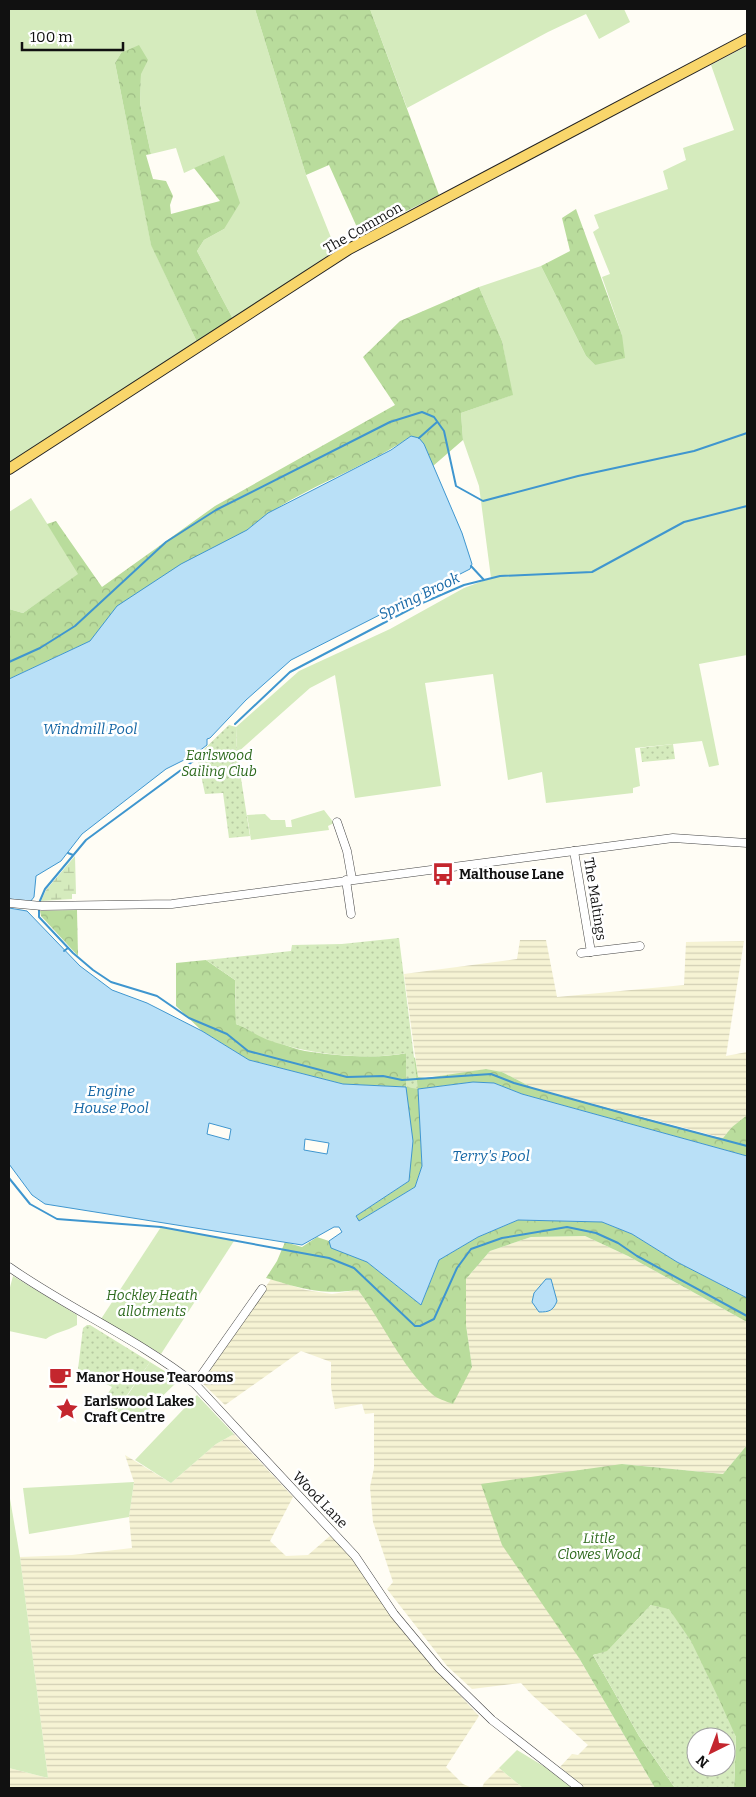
<svg xmlns="http://www.w3.org/2000/svg" width="756" height="1797" font-family="Bitter,serif">
<style>
.farmland{fill:url(#farmland-rules)}
.grass{fill:#d5ebbd}
.forest{fill:url(#forest-crowns)}
.wetland{fill:url(#wetland-marsh)}
.park{fill:url(#park-dots);fill-rule:evenodd}
.water{fill:#b9e0f7;stroke:#3f96cf;fill-rule:evenodd}
.lines{fill:none;stroke-linecap:round;stroke-linejoin:round}
.stream{stroke:#3f96cf;stroke-width:2}
.minor-casing{stroke:#444;stroke-width:9}
.major-casing{stroke:#222;stroke-width:12}
.minor{stroke:#fff;stroke-width:8}
.major{stroke:#f9d66b;stroke-width:10}
.labels{text-anchor:middle;dominant-baseline:central;stroke-width:5;stroke-linejoin:round;paint-order:stroke}
.street-label{font-size:14px;fill:#111;stroke:#fff}
.park-label{font-size:14px;font-style:italic;fill:#2f6b1f;stroke:#fff}
.poi-label{font-size:14px;font-weight:bold;fill:#111;stroke:#fff;text-anchor:start}
.water-label{font-size:15px;font-style:italic;fill:#1768a6;stroke:#fff}
</style>
<defs>
<pattern id="farmland-rules" width="6" height="5" patternUnits="userSpaceOnUse" patternTransform="scale(1.25)"><rect width="6" height="5" fill="#f6f3d4"/><path d="M0 2.5h6" fill="none" stroke="#d2cfb5"/></pattern>
<pattern id="forest-crowns" width="20" height="18" patternUnits="userSpaceOnUse" patternTransform="scale(1.25)"><rect width="20" height="18" fill="#b9dc9c"/><path d="M2 6a3 3 0 1 1 6 0M12 15a3 3 0 1 1 6 0" fill="none" stroke="#9ebc85"/></pattern>
<pattern id="wetland-marsh" width="20" height="14" patternUnits="userSpaceOnUse" patternTransform="scale(1.25)"><rect width="20" height="14" fill="#d5ebbd"/><path d="M1 5h8M5 5V1M11 12h8M15 12V8" fill="none" stroke="#b6c8a1"/></pattern>
<pattern id="park-dots" width="8" height="8" patternUnits="userSpaceOnUse" patternTransform="scale(1.25)"><rect width="8" height="8" fill="#d5ebbd"/><path d="M2 2h.1M6 6h.1" fill="none" stroke="#b6c8a1" stroke-width="1.8" stroke-linecap="round"/></pattern>
</defs>
<rect width="100%" height="100%" fill="#fffdf5"/>
<!-- farmland -->
<g class="farmland">
<polygon points="520,940 546,940 557,997 684,985 686,942 744,941 726,1056 747,1052 747,1120 746,1117 732,1127 723,1138 533,1088 502,1072 486,1069 455,1075 418,1077 404,974 517,959"/>
<polygon points="585,1236 628,1256 747,1322 747,1445 723,1474 622,1464 579,1658 655,1788 585,1788 560,1767 572,1754 578,1755 588,1745 532,1695 521,1683 472,1689 447,1666 387,1589 393,1582 373,1522 370,1487 374,1468 374,1413 365,1414 362,1404 335,1409 331,1387 331,1362 301,1351 225,1405 201,1382 271,1279 306,1290 332,1294 358,1290 375,1313 472,1367 466,1325 466,1279 490,1251 531,1237"/>
<polygon points="234,1434 293,1497 270,1541 286,1556 308,1555 331,1535 367,1576 411,1642 479,1716 446,1767 463,1784 472,1788 9,1788 9,1768 48,1778 20,1557 72,1555 132,1548 129,1517 134,1482 125,1455 171,1483 216,1444"/>
<polygon points="499,1768 523,1788 482,1788 484,1783"/>
</g>
<!-- grass -->
<g class="grass">
<polygon points="9,9 255,9 306,175 336,250 233,319 197,251 204,240 224,229 224,155 184,173 176,148 151,154 140,104 141,74 121,53 115,63 151,244 197,342 9,463"/>
<polygon points="370,9 624,9 630,22 599,39 586,14 548,32 407,108"/>
<polygon points="747,46 747,655 699,664 719,765 709,767 702,741 635,748 640,786 633,788 633,793 546,803 542,772 508,780 493,674 425,683 441,786 355,798 335,675 310,688 237,753 236,727 299,671 390,629 464,588 491,578 479,486 463,440 461,413 512,395 502,341 479,287 541,266 586,356 595,365 622,335 602,277 610,274 593,232 599,228 594,215 668,189 663,171 686,160 683,148 734,130 711,65"/>
<polygon points="31,498 79,574 23,613 9,609 9,512"/>
<polygon points="324,810 334,823 328,826 329,830 251,840 247,815 265,814 271,820 285,820 286,827 292,827 291,820"/>
<polygon points="161,1227 234,1241 161,1354 101,1319"/>
<path d="M13,1276L77,1315V1325C67,1331 53,1333 46,1339L9,1331V1291Z"/>
<polygon points="150,1362 179,1380 142,1416 109,1416 112,1410 117,1411"/>
<polygon points="197,1395 234,1434 216,1444 171,1483 135,1460"/>
<polygon points="134,1482 129,1517 29,1534 23,1488"/>
<polygon points="9,1493 20,1557 48,1778 9,1768"/>
<polygon points="517,1750 545,1767 572,1788 523,1788 499,1768"/>
</g>
<!-- forest -->
<g class="forest">
<polygon points="255,9 370,9 439,195 360,234 329,165 306,175"/>
<polygon points="139,45 148,60 141,74 140,104 151,154 146,155 153,179 166,181 173,196 170,205 171,214 220,201 194,168 224,155 240,203 224,229 204,240 197,251 233,319 197,342 151,245 119,83 115,63 121,53"/>
<polygon points="576,209 622,335 625,358 595,365 586,356 541,266 570,251 562,218"/>
<path d="M479,287L502,341L513,395L461,413L463,440L433,466L424,444L411,436C359,472 295,489 247,530L90,641L9,679V609L23,613L78,574L47,524L56,521L102,587L215,506L395,405L363,357L400,321Z"/>
<polygon points="77,910 78,956 41,916 40,911"/>
<path d="M206,960L235,980L236,1024C258,1032 282,1046 305,1051C334,1056 379,1059 407,1053L415,1058L418,1077L426,1078L486,1069L502,1072L533,1088L711,1136L723,1138L732,1127L746,1116L747,1156L522,1094L494,1083L473,1082L418,1089L422,1166L415,1187L359,1221L356,1216L409,1181L406,1087L343,1084L249,1060L202,1031L176,1006V963Z"/>
<path d="M518,1220L602,1222L632,1234L677,1262L747,1298V1322L628,1256L585,1236L531,1237L490,1251L466,1279V1325L472,1367L453,1404C446,1401 437,1399 432,1394C400,1365 384,1324 358,1290C320,1295 303,1289 266,1278L277,1261L285,1242L302,1247L317,1237L329,1241L332,1248L367,1262L421,1305L439,1260L478,1237Z"/>
<polygon points="747,1445 747,1788 734,1788 736,1737 651,1605 607,1652 593,1655 639,1736 675,1788 655,1788 579,1658 502,1545 481,1484 622,1464 723,1474"/>
</g>
<!-- wetland -->
<polygon class="wetland" points="75,856 76,894 72,894 72,899 41,901 46,890"/>
<!-- park -->
<g class="park">
<polygon points="229,725 236,727 237,753 250,836 229,838 223,793 205,794 197,756"/>
<polygon points="673,744 675,759 642,762 640,748"/>
<path d="M399,938L418,1089L406,1087V1053C368,1061 308,1054 271,1041C259,1037 248,1029 236,1024L235,980L206,960L291,951L292,945L342,944Z"/>
<polygon points="87,1325 90,1325 150,1362 116,1411 102,1403 112,1387 78,1369 83,1328"/>
<path d="M651,1605L669,1609L691,1641L717,1695L736,1737L734,1788H675L639,1736L593,1655L607,1651ZM696,1737H726V1767H696Z"/>
</g>
<!-- water -->
<g class="water">
<polygon points="411,436 419,438 424,444 462,533 472,564 470,569 291,660 246,700 210,738 207,739 207,745 194,755 166,769 82,834 61,861 36,876 34,897 30,902 9,899 9,679 90,641 117,606 181,564 247,530 268,513 391,450"/>
<path d="M9,908L27,911L80,966L112,990L147,1003L202,1031L249,1060L343,1084L406,1087L413,1141L409,1181L356,1216L359,1221L415,1187L422,1166L418,1089L473,1082L494,1083L522,1094L747,1156V1298L677,1262L632,1234L602,1222L518,1220L478,1237L439,1260L421,1305L367,1262L331,1248L329,1241L342,1232L339,1227H334L302,1245L45,1204L32,1195L9,1164ZM209,1123L231,1129L229,1140L207,1134ZM305,1139L329,1143L327,1154L304,1150Z"/>
<path d="M546,1279H551L557,1301C553,1311 549,1312 539,1312L532,1302L534,1293Z"/>
</g>
<g class="lines">
<!-- stream -->
<g class="stream">
<polyline points="419,438 437,422"/>
<polyline points="471,566 484,580"/>
<polyline points="9,662 40,648 75,626 166,542 216,510 390,422 422,412 434,417 444,431 456,486 483,501 578,476 694,451 747,433"/>
<polyline points="235,724 290,672 420,604 464,585 500,576 592,572 684,522 747,506"/>
<polyline points="68,853 73,855"/>
<polyline points="39,903 45,889 86,840 196,759"/>
<polyline points="39,908 39,917 73,953 93,970 111,982 157,996 189,1018 227,1034 248,1051 347,1077 383,1076 402,1080 491,1074 514,1083 626,1114 747,1146"/>
<polyline points="64,951 68,948"/>
<polyline points="9,1178 30,1204 57,1219 161,1227 329,1258 354,1268 415,1326 420,1326 434,1319 457,1268 471,1249 502,1238 567,1227 596,1233 618,1243 637,1256 747,1316"/>
</g>
<defs>
<g id="minor">
<polyline points="337,822 347,851 352,879"/>
<polyline points="574,851 591,952"/>
<polyline points="346,880 351,914"/>
<polyline points="9,903 42,906 172,904 673,838 747,843"/>
<polyline points="581,953 640,946"/>
<path d="M9,1267C69,1309 138,1339 195,1384L355,1556L394,1614L439,1668L492,1720L579,1788"/>
<polyline points="195,1384 262,1289"/>
</g>
<polyline id="major" points="9,469 349,249 747,39"/>
</defs>
<!-- minor casing -->
<use href="#minor" class="minor-casing"/>
<!-- major casing -->
<use href="#major" class="major-casing"/>
<!-- minor -->
<use href="#minor" class="minor"/>
<!-- major -->
<use href="#major" class="major"/>
</g>
<!-- icons -->
<defs>
<symbol id="bus-bare" viewBox="-9 -9 18 18"><path d="M-5-6H5V4H4V6H2V4H-2V6H-4V4H-5ZM-3.5-4V0h7V-4ZM-3.5 1.2v1.5H-2V1.2ZM2 1.2v1.5H3.5V1.2Z" fill="#c4262e" stroke="#fff" stroke-width="2.5" paint-order="stroke"/></symbol>
<symbol id="cafe-bare" viewBox="-9 -9 18 18"><path d="M-5.5-4.5H6V0H3Q3 3.5 0 3.5H-2.5Q-5.5 3.5-5.5 0ZM3-3.2v2h1.7v-2ZM-6 4.5H4V6H-6Z" fill="#c4262e" stroke="#fff" stroke-width="2.5" paint-order="stroke"/></symbol>
<symbol id="sight-bare" viewBox="-9 -9 18 18"><path d="M0-6L1.8-2.2L6-1.7L2.9 1.2L3.7 5.4L0 3.3L-3.7 5.4L-2.9 1.2L-6-1.7L-1.8-2.2Z" fill="#c4262e" stroke="#fff" stroke-width="2.5" paint-order="stroke"/></symbol>
</defs>
<g fill-rule="evenodd">
<use href="#bus-bare" x="427" y="858" width="32" height="32"/>
<use href="#cafe-bare" x="44" y="1361" width="32" height="32"/>
<use href="#sight-bare" x="51" y="1393" width="32" height="32"/>
</g>
<g class="labels">
<!-- street labels -->
<g class="street-label">
<text transform="translate(363 228) rotate(-30)">The Common</text>
<text transform="translate(595 899) rotate(81)">The Maltings</text>
<text transform="translate(320 1500) rotate(46)">Wood Lane</text>
</g>
<!-- park labels -->
<g class="park-label">
<text x="219" y="755">Earlswood<tspan x="219" dy="16">Sailing Club</tspan></text>
<text x="152" y="1295">Hockley Heath<tspan x="152" dy="16">allotments</tspan></text>
<text x="599" y="1538">Little<tspan x="599" dy="16">Clowes Wood</tspan></text>
</g>
<!-- poi labels -->
<g class="poi-label">
<text x="459" y="874">Malthouse Lane</text>
<text x="76" y="1377">Manor House Tearooms</text>
<text x="84" y="1401">Earlswood Lakes<tspan x="84" dy="16">Craft Centre</tspan></text>
</g>
<!-- water labels -->
<g class="water-label">
<text transform="translate(419 596) rotate(-26)">Spring Brook</text>
<text x="90" y="729">Windmill Pool</text>
<text x="111" y="1091">Engine<tspan x="111" dy="17">House Pool</tspan></text>
<text x="491" y="1156">Terry's Pool</text>
</g>
</g>
<!-- border -->
<rect width="756" height="1797" fill="none" stroke="#111111" stroke-width="20"/>
<!-- north arrow -->
<g transform="translate(711 1752) rotate(222)"><circle r="24" fill="#ffffff" stroke="#a0a0a0"/>
<path d="M0-4L9 19L0 12L-9 19Z" fill="#c4262e"/>
<text y="-8" font-size="14" font-weight="bold" text-anchor="middle" fill="#111111">N</text>
</g>
<!-- scale -->
<path d="M22 42v8h101v-8" fill="none" stroke="#111111" stroke-width="2.5"/>
<text x="30" y="42" font-size="15" fill="#111111" stroke="#ffffff" stroke-width="4" paint-order="stroke">100 m</text>
</svg>
